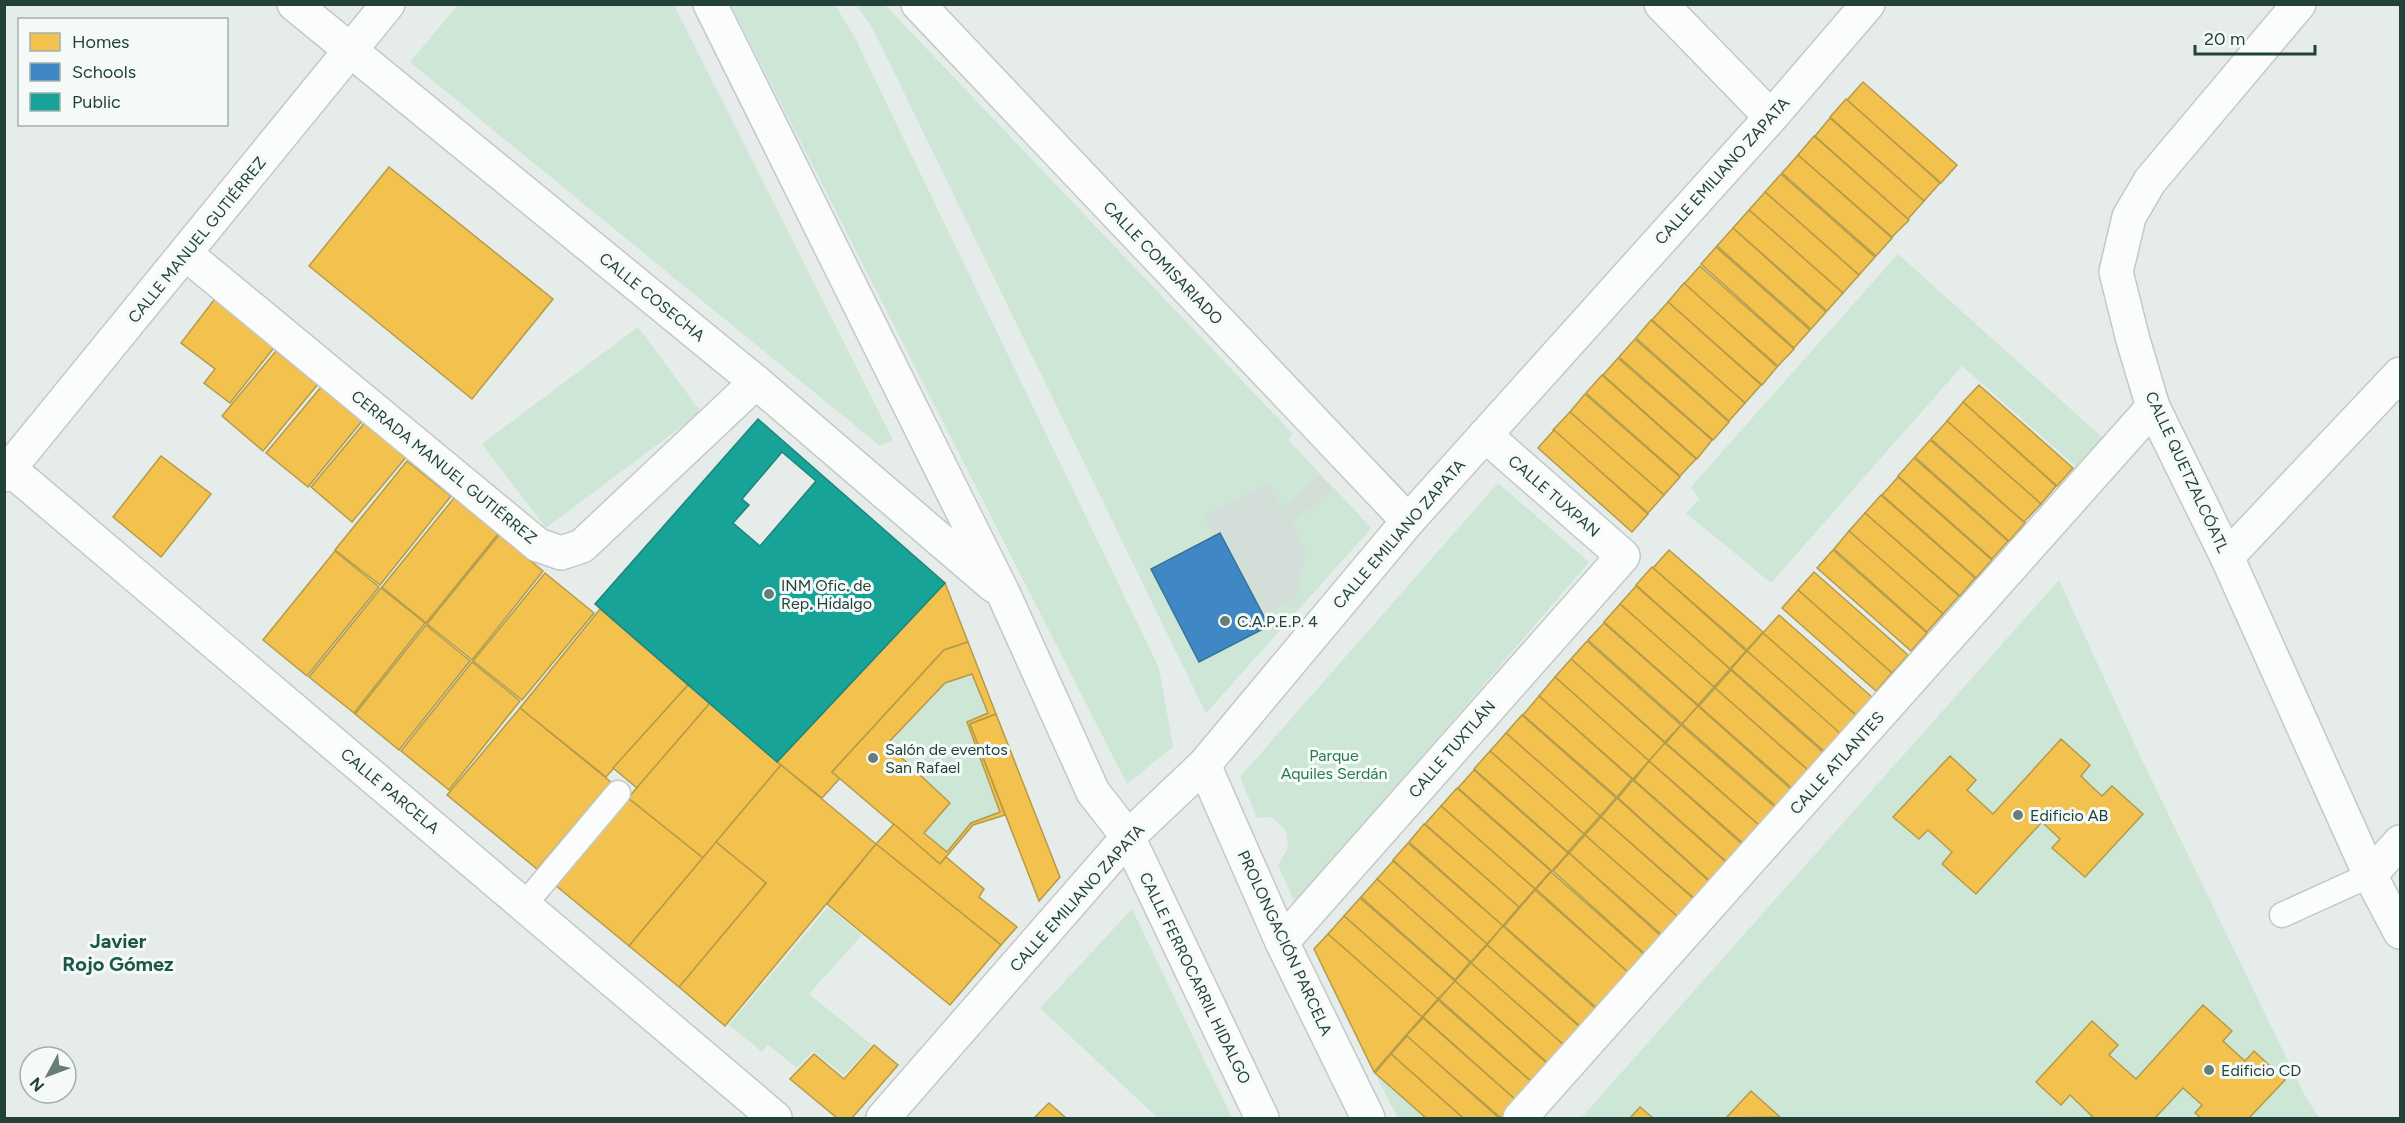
<svg xmlns="http://www.w3.org/2000/svg" width="2405" height="1123" font-family="Figtree,sans-serif">
<style>
.built{fill:#d4ded9}
.green{fill:#cee6d6}
.homes{fill:#f2c14e;stroke:#b49b48;stroke-width:1.5;fill-rule:evenodd}
.schools{fill:#3f88c5;stroke:#36739b;stroke-width:1.5}
.public{fill:#17a398;stroke:#1a867c;stroke-width:1.5;fill-rule:evenodd}
.lines{fill:none;stroke-linecap:round;stroke-linejoin:round}
.lane-casing{stroke:#c3c9c6;stroke-width:27}
.street-casing{stroke:#c3c9c6;stroke-width:36}
.lane{stroke:#fbfcfc;stroke-width:24}
.street{stroke:#fbfcfc;stroke-width:33}
.poi-dot{fill:#677e77;stroke:#f5faf8;stroke-width:2}
.labels{text-anchor:middle;dominant-baseline:central;stroke-width:6;stroke-linejoin:round;paint-order:stroke}
.street-label{font-size:16px;fill:#224239;stroke:#f5faf8}
.poi-label{font-size:16px;fill:#224239;stroke:#f5faf8;text-anchor:start}
.park-label{font-size:16px;fill:#287c49;stroke:#f5faf8}
.quarter-label{font-size:20px;font-weight:bold;fill:#1c5648;stroke:#f5faf8}
</style>
<rect width="100%" height="100%" fill="#e6ece9"/>
<!-- built -->
<polygon class="built" points="1288,440 1371,528 1206,713 1116,528"/>
<!-- green -->
<g class="green">
<polygon points="458,5 674,5 893,440 880,446 410,62"/>
<polygon points="731,5 835,5 854,36 1159,668 1173,747 1127,784"/>
<polygon points="856,5 885,5 1293,434 1288,440 1320,474 1283,508 1268,483 1205,515 1213,537 1151,569 1199,662 1268,626 1264,616 1295,599 1306,549 1292,523 1334,488 1371,528 1206,713 873,29"/>
<polygon points="1898,254 2104,439 2081,471 1962,366 1771,583 1686,513 1699,499 1691,487"/>
<polygon points="638,327 701,412 546,528 482,444"/>
<polygon points="1498,483 1589,562 1295,904 1278,865 1288,848 1286,830 1271,817 1257,818 1240,777"/>
<polygon points="2059,580 2140,756 2304,1094 2319,1118 1581,1118"/>
<polygon points="972,674 988,713 967,722 1000,812 971,823 947,852 924,833 950,803 887,744 945,683"/>
<polygon points="828,907 862,935 809,994 872,1045 844,1075 813,1051 797,1068 768,1045 762,1052 729,1025"/>
<polygon points="1132,909 1232,1118 1158,1118 1040,1008"/>
<polygon points="1375,1073 1426,1118 1398,1118"/>
</g>
<!-- homes -->
<g class="homes">
<polygon points="1863,82 1957,165 1941,183 1847,100"/>
<polygon points="1846,99 1940,183 1924,201 1830,117"/>
<polygon points="1830,118 1924,201 1908,219 1815,136"/>
<polygon points="1814,136 1909,220 1892,237 1798,155"/>
<polygon points="1798,155 1892,238 1876,256 1782,173"/>
<polygon points="389,167 553,299 472,399 309,266"/>
<polygon points="1781,174 1875,257 1859,275 1765,192"/>
<polygon points="1765,192 1859,275 1843,293 1749,210"/>
<polygon points="1749,210 1843,293 1827,311 1733,228"/>
<polygon points="1733,228 1826,312 1811,329 1717,246"/>
<polygon points="1716,247 1810,330 1794,348 1701,264"/>
<polygon points="1700,266 1794,349 1778,366 1684,284"/>
<polygon points="1684,283 1777,367 1762,385 1668,302"/>
<polygon points="217,296 276,345 230,403 204,383 215,369 181,343"/>
<polygon points="1668,302 1761,385 1745,403 1652,320"/>
<polygon points="1651,320 1745,403 1729,421 1636,338"/>
<polygon points="1635,339 1729,422 1713,440 1619,357"/>
<polygon points="276,351 318,384 263,451 222,416"/>
<polygon points="1618,358 1712,440 1697,459 1603,375"/>
<polygon points="1602,375 1696,459 1680,476 1586,393"/>
<polygon points="1979,385 2073,468 2057,486 1963,402"/>
<polygon points="321,387 362,421 308,487 266,453"/>
<polygon points="1585,394 1680,477 1664,495 1570,412"/>
<polygon points="1963,402 2056,486 2041,504 1947,421"/>
<polygon points="1570,412 1664,495 1648,513 1553,430"/>
<polygon points="366,421 407,456 352,522 311,487"/>
<polygon points="1947,421 2041,504 2024,522 1931,439"/>
<polygon points="1554,430 1648,514 1632,532 1538,448"/>
<polygon points="1930,440 2025,523 2009,541 1915,457"/>
<polygon points="161,456 211,494 161,557 113,517"/>
<polygon points="1914,458 2008,541 1992,559 1898,476"/>
<polygon points="407,461 451,496 380,585 335,550"/>
<polygon points="1898,477 1992,560 1976,578 1882,495"/>
<polygon points="1881,495 1975,578 1960,596 1865,513"/>
<polygon points="454,498 498,534 426,623 382,587"/>
<polygon points="1865,513 1959,596 1943,614 1849,531"/>
<polygon points="1849,531 1943,614 1927,632 1834,549"/>
<polygon points="499,535 543,571 472,660 427,624"/>
<polygon points="1669,550 1763,632 1747,650 1653,568"/>
<polygon points="1833,550 1927,633 1911,651 1817,568"/>
<polygon points="335,551 379,587 307,676 263,640"/>
<polygon points="1652,567 1746,651 1730,669 1636,585"/>
<polygon points="1814,572 1908,655 1892,673 1798,590"/>
<polygon points="545,573 594,613 522,700 473,661"/>
<polygon points="945,583 968,642 944,650 832,772 840,778 822,798 777,762"/>
<polygon points="1636,586 1730,669 1714,687 1620,604"/>
<polygon points="381,588 425,623 354,713 309,677"/>
<polygon points="1798,590 1892,673 1876,691 1782,608"/>
<polygon points="1620,604 1714,687 1698,705 1604,622"/>
<polygon points="600,609 688,685 606,777 520,708"/>
<polygon points="1779,615 1873,698 1857,716 1763,633"/>
<polygon points="1604,623 1698,706 1682,724 1588,640"/>
<polygon points="426,625 470,661 399,750 355,714"/>
<polygon points="1763,633 1857,716 1841,735 1747,651"/>
<polygon points="1587,641 1681,725 1665,742 1571,659"/>
<path d="M968,642L996,714L970,724L1005,815L973,825L940,864L832,772L944,650ZM972,674L988,713L967,722L1000,812L971,823L947,852L924,833L950,803L887,744L945,683Z"/>
<polygon points="1747,651 1841,734 1825,752 1731,669"/>
<polygon points="1571,659 1665,743 1649,761 1555,677"/>
<polygon points="472,662 520,701 449,790 401,751"/>
<polygon points="1731,670 1824,753 1809,771 1715,688"/>
<polygon points="1555,677 1649,761 1633,779 1539,696"/>
<polygon points="688,685 710,703 637,788 613,768"/>
<polygon points="1715,688 1809,771 1793,789 1699,706"/>
<polygon points="1539,696 1632,779 1617,797 1523,715"/>
<polygon points="710,703 781,765 703,858 628,798"/>
<polygon points="1698,706 1792,790 1777,807 1682,724"/>
<polygon points="520,708 611,782 537,869 447,795"/>
<polygon points="996,714 1060,877 1039,901 970,724"/>
<polygon points="1522,715 1616,798 1600,816 1506,733"/>
<polygon points="1681,725 1776,808 1760,826 1666,743"/>
<polygon points="1506,733 1600,816 1584,834 1490,751"/>
<polygon points="2061,739 2090,765 2081,776 2090,785 2102,796 2112,786 2143,814 2085,877 2052,848 2060,839 2042,822 1976,894 1942,864 1952,852 1928,830 1919,839 1893,817 1950,756 1976,780 1967,790 1993,814"/>
<polygon points="1665,743 1760,826 1744,844 1649,761"/>
<polygon points="1490,751 1584,834 1568,852 1474,769"/>
<polygon points="1649,761 1743,845 1728,863 1634,780"/>
<polygon points="781,765 876,844 725,1026 679,987 766,883 716,842"/>
<polygon points="1474,770 1568,853 1552,871 1458,788"/>
<polygon points="1633,780 1727,863 1711,882 1618,798"/>
<polygon points="1457,788 1551,871 1535,889 1441,806"/>
<polygon points="628,798 703,858 629,946 555,885"/>
<polygon points="1617,798 1710,882 1695,899 1601,817"/>
<polygon points="1441,806 1535,889 1519,907 1425,824"/>
<polygon points="1601,817 1695,900 1679,918 1585,835"/>
<polygon points="894,824 940,864 946,857 984,889 979,897 1017,927 1001,945 876,844"/>
<polygon points="1424,824 1519,907 1503,926 1409,842"/>
<polygon points="1585,835 1679,918 1663,936 1569,853"/>
<polygon points="716,842 766,883 679,987 629,946"/>
<polygon points="1408,843 1503,926 1487,944 1393,860"/>
<polygon points="876,844 1001,945 950,1005 827,904"/>
<polygon points="1569,853 1662,937 1646,955 1553,871"/>
<polygon points="1393,861 1487,944 1471,962 1377,879"/>
<polygon points="1551,872 1645,955 1629,973 1536,889"/>
<polygon points="1377,879 1470,962 1455,980 1361,897"/>
<polygon points="1535,890 1629,973 1598,1009 1504,926"/>
<polygon points="1360,898 1455,981 1438,999 1344,916"/>
<polygon points="1344,916 1438,999 1422,1017 1328,934"/>
<polygon points="1503,926 1597,1010 1581,1027 1487,945"/>
<polygon points="1328,934 1422,1017 1374,1072 1314,949"/>
<polygon points="1487,945 1581,1028 1565,1046 1471,963"/>
<polygon points="1471,963 1565,1046 1549,1064 1455,981"/>
<polygon points="1455,981 1549,1065 1533,1083 1439,999"/>
<polygon points="1438,1000 1533,1083 1517,1101 1423,1017"/>
<polygon points="2203,1005 2232,1031 2223,1041 2245,1061 2254,1051 2285,1080 2249,1118 2201,1118 2195,1113 2202,1105 2183,1088 2155,1118 2094,1118 2070,1095 2061,1105 2036,1082 2092,1021 2118,1045 2109,1055 2136,1079"/>
<polygon points="1423,1018 1517,1101 1501,1118 1406,1036"/>
<polygon points="1407,1036 1499,1118 1463,1118 1391,1054"/>
<polygon points="874,1045 898,1065 852,1118 837,1118 790,1079 814,1054 844,1079"/>
<polygon points="1391,1054 1463,1118 1426,1118 1375,1073"/>
<polygon points="1751,1091 1780,1117 1726,1118"/>
<polygon points="1049,1103 1066,1118 1034,1118"/>
<polygon points="1640,1107 1653,1118 1630,1118"/>
</g>
<!-- schools -->
<polygon class="schools" points="1220,533 1269,626 1199,662 1151,569"/>
<!-- public -->
<path class="public" d="M758,419L945,583L777,762L595,604ZM782,452L816,481L760,546L733,523L749,505L742,499Z"/>
<g class="lines">
<defs>
<g id="lane">
<polyline points="524,905 618,793"/>
<polyline points="2282,915 2370,875"/>
</g>
<g id="street">
<polyline points="294,4 756,382 994,586"/>
<polyline points="710,4 1004,595 1093,792 1128,837 1262,1118"/>
<polyline points="918,4 1408,521"/>
<polyline points="1661,4 1771,117"/>
<polyline points="2299,4 2150,181 2129,217 2116,272 2133,340 2153,407 2227,557 2370,875 2400,932"/>
<polyline points="186,254 538,545 561,553 582,546 756,382"/>
<polyline points="4,464 775,1118"/>
<polyline points="4,475 388,4"/>
<polyline points="2227,557 2400,374"/>
<polyline points="1204,765 1282,942 1368,1118"/>
<polyline points="2370,875 2400,842"/>
<polyline points="1282,942 1623,556 1485,435"/>
<polyline points="883,1118 1128,837 1204,765 1408,521 1771,117 1868,4"/>
<polyline points="1520,1118 2153,407"/>
</g>
</defs>
<!-- lane casing -->
<use href="#lane" class="lane-casing"/>
<!-- street casing -->
<use href="#street" class="street-casing"/>
<!-- lane -->
<use href="#lane" class="lane"/>
<!-- street -->
<use href="#street" class="street"/>
</g>
<!-- markers -->
<g class="poi-dot">
<circle cx="769" cy="594" r="6"/>
<circle cx="1225" cy="621" r="6"/>
<circle cx="873" cy="758" r="6"/>
<circle cx="2018" cy="815" r="6"/>
<circle cx="2209" cy="1070" r="6"/>
</g>
<g class="labels">
<!-- street labels -->
<g class="street-label">
<text transform="translate(1722 171) rotate(-48)">CALLE EMILIANO ZAPATA</text>
<text transform="translate(197 240) rotate(-51)">CALLE MANUEL GUTIÉRREZ</text>
<text transform="translate(1163 263) rotate(46)">CALLE COMISARIADO</text>
<text transform="translate(652 297) rotate(39)">CALLE COSECHA</text>
<text transform="translate(444 467) rotate(39)">CERRADA MANUEL GUTIÉRREZ</text>
<text transform="translate(2187 472) rotate(65)">CALLE QUETZALCÓATL</text>
<text transform="translate(1554 496) rotate(41)">CALLE TUXPAN</text>
<text transform="translate(1399 534) rotate(-49)">CALLE EMILIANO ZAPATA</text>
<text transform="translate(1452 749) rotate(-49)">CALLE TUXTLÁN</text>
<text transform="translate(1837 763) rotate(-48)">CALLE ATLANTES</text>
<text transform="translate(390 791) rotate(40)">CALLE PARCELA</text>
<text transform="translate(1077 898) rotate(-48)">CALLE EMILIANO ZAPATA</text>
<text transform="translate(1285 943) rotate(65)">PROLONGACIÓN PARCELA</text>
<text transform="translate(1195 978) rotate(64)">CALLE FERROCARRIL HIDALGO</text>
</g>
<!-- poi labels -->
<g class="poi-label">
<text x="781" y="585">INM Ofic. de<tspan x="781" dy="18">Rep. Hidalgo</tspan></text>
<text x="1237" y="621">C.A.P.E.P. 4</text>
<text x="885" y="749">Salón de eventos<tspan x="885" dy="18">San Rafael</tspan></text>
<text x="2030" y="815">Edificio AB</text>
<text x="2221" y="1070">Edificio CD</text>
</g>
<!-- park labels -->
<g class="park-label">
<text x="1334" y="755">Parque<tspan x="1334" dy="18">Aquiles Serdán</tspan></text>
</g>
<!-- quarter labels -->
<g class="quarter-label">
<text x="118" y="941">Javier<tspan x="118" dy="23">Rojo Gómez</tspan></text>
</g>
</g>
<!-- border -->
<rect width="2405" height="1123" fill="none" stroke="#224239" stroke-width="12"/>
<!-- legend -->
<rect x="18" y="18" width="210" height="108" fill="#f5faf8" stroke="#a1b0ac" stroke-width="1.5"/>
<rect x="30" y="33" width="30" height="18" fill="#f2c14e" stroke="#a1b0ac" stroke-width="1.5"/>
<text x="72" y="48" font-size="18" fill="#224239">Homes</text>
<rect x="30" y="63" width="30" height="18" fill="#3f88c5" stroke="#a1b0ac" stroke-width="1.5"/>
<text x="72" y="78" font-size="18" fill="#224239">Schools</text>
<rect x="30" y="93" width="30" height="18" fill="#17a398" stroke="#a1b0ac" stroke-width="1.5"/>
<text x="72" y="108" font-size="18" fill="#224239">Public</text>
<!-- north arrow -->
<g transform="translate(48 1075) rotate(229)"><circle r="28" fill="#f5faf8" stroke="#a1b0ac" stroke-width="1.5"/>
<path d="M0-4.5L10 22L0 15L-10 22Z" fill="#677e77"/>
<text y="-9" font-size="16" font-weight="bold" text-anchor="middle" fill="#224239">N</text>
</g>
<!-- scale -->
<path d="M2195 45v9h120v-9" fill="none" stroke="#224239" stroke-width="3"/>
<text x="2204" y="45" font-size="18" fill="#224239" stroke="#f5faf8" stroke-width="4.5" paint-order="stroke">20 m</text>
</svg>
